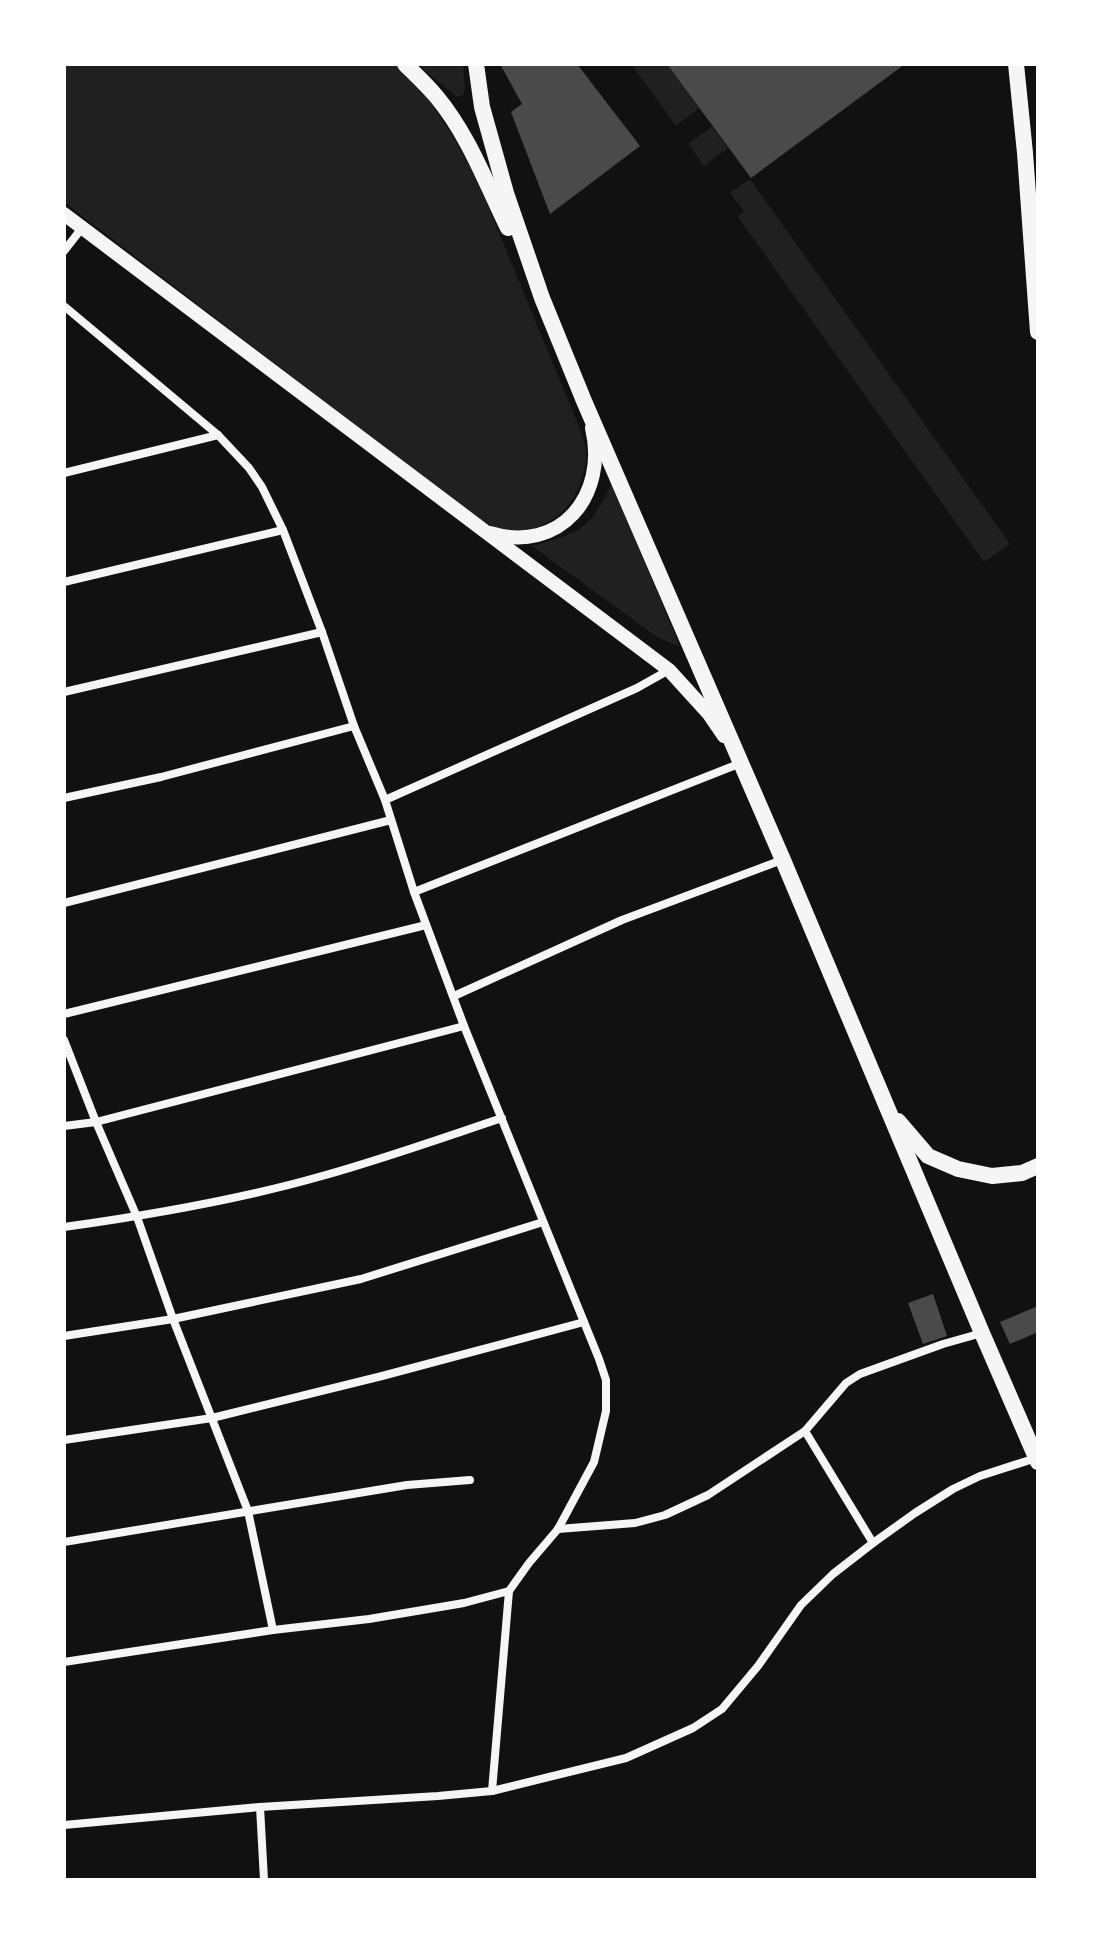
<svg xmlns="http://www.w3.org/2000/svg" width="1102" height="1944" font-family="Helvetica,sans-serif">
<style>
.green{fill:#202020}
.building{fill:#4a4a4a}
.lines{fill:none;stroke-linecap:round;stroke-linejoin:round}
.minor{stroke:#f5f5f5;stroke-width:8}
.tertiary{stroke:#f5f5f5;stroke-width:14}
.secondary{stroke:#f5f5f5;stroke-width:16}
</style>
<rect width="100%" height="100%" fill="#111"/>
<!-- green -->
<g class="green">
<path d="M64,64H396L426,94L452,135L478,182L580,429C582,436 586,445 586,453C587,462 583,475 580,484C569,516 536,537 501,529C493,527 485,522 478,519L64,202Z"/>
<polygon points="417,64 463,64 465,91 462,96 457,97"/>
<polygon points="631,64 667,64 699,108 676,126"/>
<polygon points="712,127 728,148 704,166 688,144"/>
<polygon points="750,179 1010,544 984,562 738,217 744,211 730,193"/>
<path d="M612,483L680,647L657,637L532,546C580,533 590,530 612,483Z"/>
</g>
<!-- building -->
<g class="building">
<polygon points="500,64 577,64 640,146 550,214 511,112 522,104"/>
<polygon points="667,64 905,64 751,178"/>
<polygon points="933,1294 947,1336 923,1344 908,1303"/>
<polygon points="1038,1306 1038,1332 1010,1344 1000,1322"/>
</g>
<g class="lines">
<!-- minor -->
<g class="minor">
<polyline points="64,251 82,228"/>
<polyline points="64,306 218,435 249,468 262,487 283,530 322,632 354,726 385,800 414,892 464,1026 599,1359 606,1380 606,1411 594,1462 558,1529 529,1563 509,1591 464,1603 369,1619 273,1630 64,1662"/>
<polyline points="64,473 218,435"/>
<polyline points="64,582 283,530"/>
<polyline points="64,692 322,632"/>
<polyline points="64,798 161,777 354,726"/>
<polyline points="385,800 637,688 669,670"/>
<polyline points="414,892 741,763"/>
<polyline points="64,903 391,820"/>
<polyline points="454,996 622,920 782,860"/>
<polyline points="64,1014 426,925"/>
<polyline points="64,1040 96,1122 137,1217 173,1319 248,1511 273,1630"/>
<polyline points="64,1126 96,1122 464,1026"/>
<path d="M64,1227C150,1215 238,1200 322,1176C383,1159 442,1138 502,1118"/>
<polyline points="64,1336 173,1319 361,1279 543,1222"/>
<polyline points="805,1431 873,1543"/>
<polyline points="64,1440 212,1418 382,1376 584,1322"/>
<polyline points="558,1529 635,1523 665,1515 708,1495 805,1431 846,1383 860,1374 943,1344 982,1333"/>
<polyline points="64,1542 407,1485 470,1480"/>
<polyline points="492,1791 509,1591"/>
<polyline points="260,1807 264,1880"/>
<polyline points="64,1825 260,1807 438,1796 492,1791 626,1758 693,1728 722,1709 758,1666 801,1605 833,1574 873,1543 915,1513 953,1489 980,1476 1036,1458"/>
</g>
<!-- tertiary -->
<g class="tertiary">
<polyline points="64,214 669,670 709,714 724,736"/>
<path d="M490,533C560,554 608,496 592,428"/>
</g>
<!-- secondary -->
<g class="secondary">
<path d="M405,64C415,74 426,84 436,96C468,134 486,183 508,228"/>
<polyline points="476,64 482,107 506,193 542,298 584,401 783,860 982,1333 1038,1462"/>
<polyline points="1016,64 1025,153 1038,332"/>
<polyline points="898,1121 928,1156 958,1169 992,1176 1022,1173 1038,1166"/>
</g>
</g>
<!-- border -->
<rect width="1102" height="1944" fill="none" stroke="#ffffff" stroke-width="132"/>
</svg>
